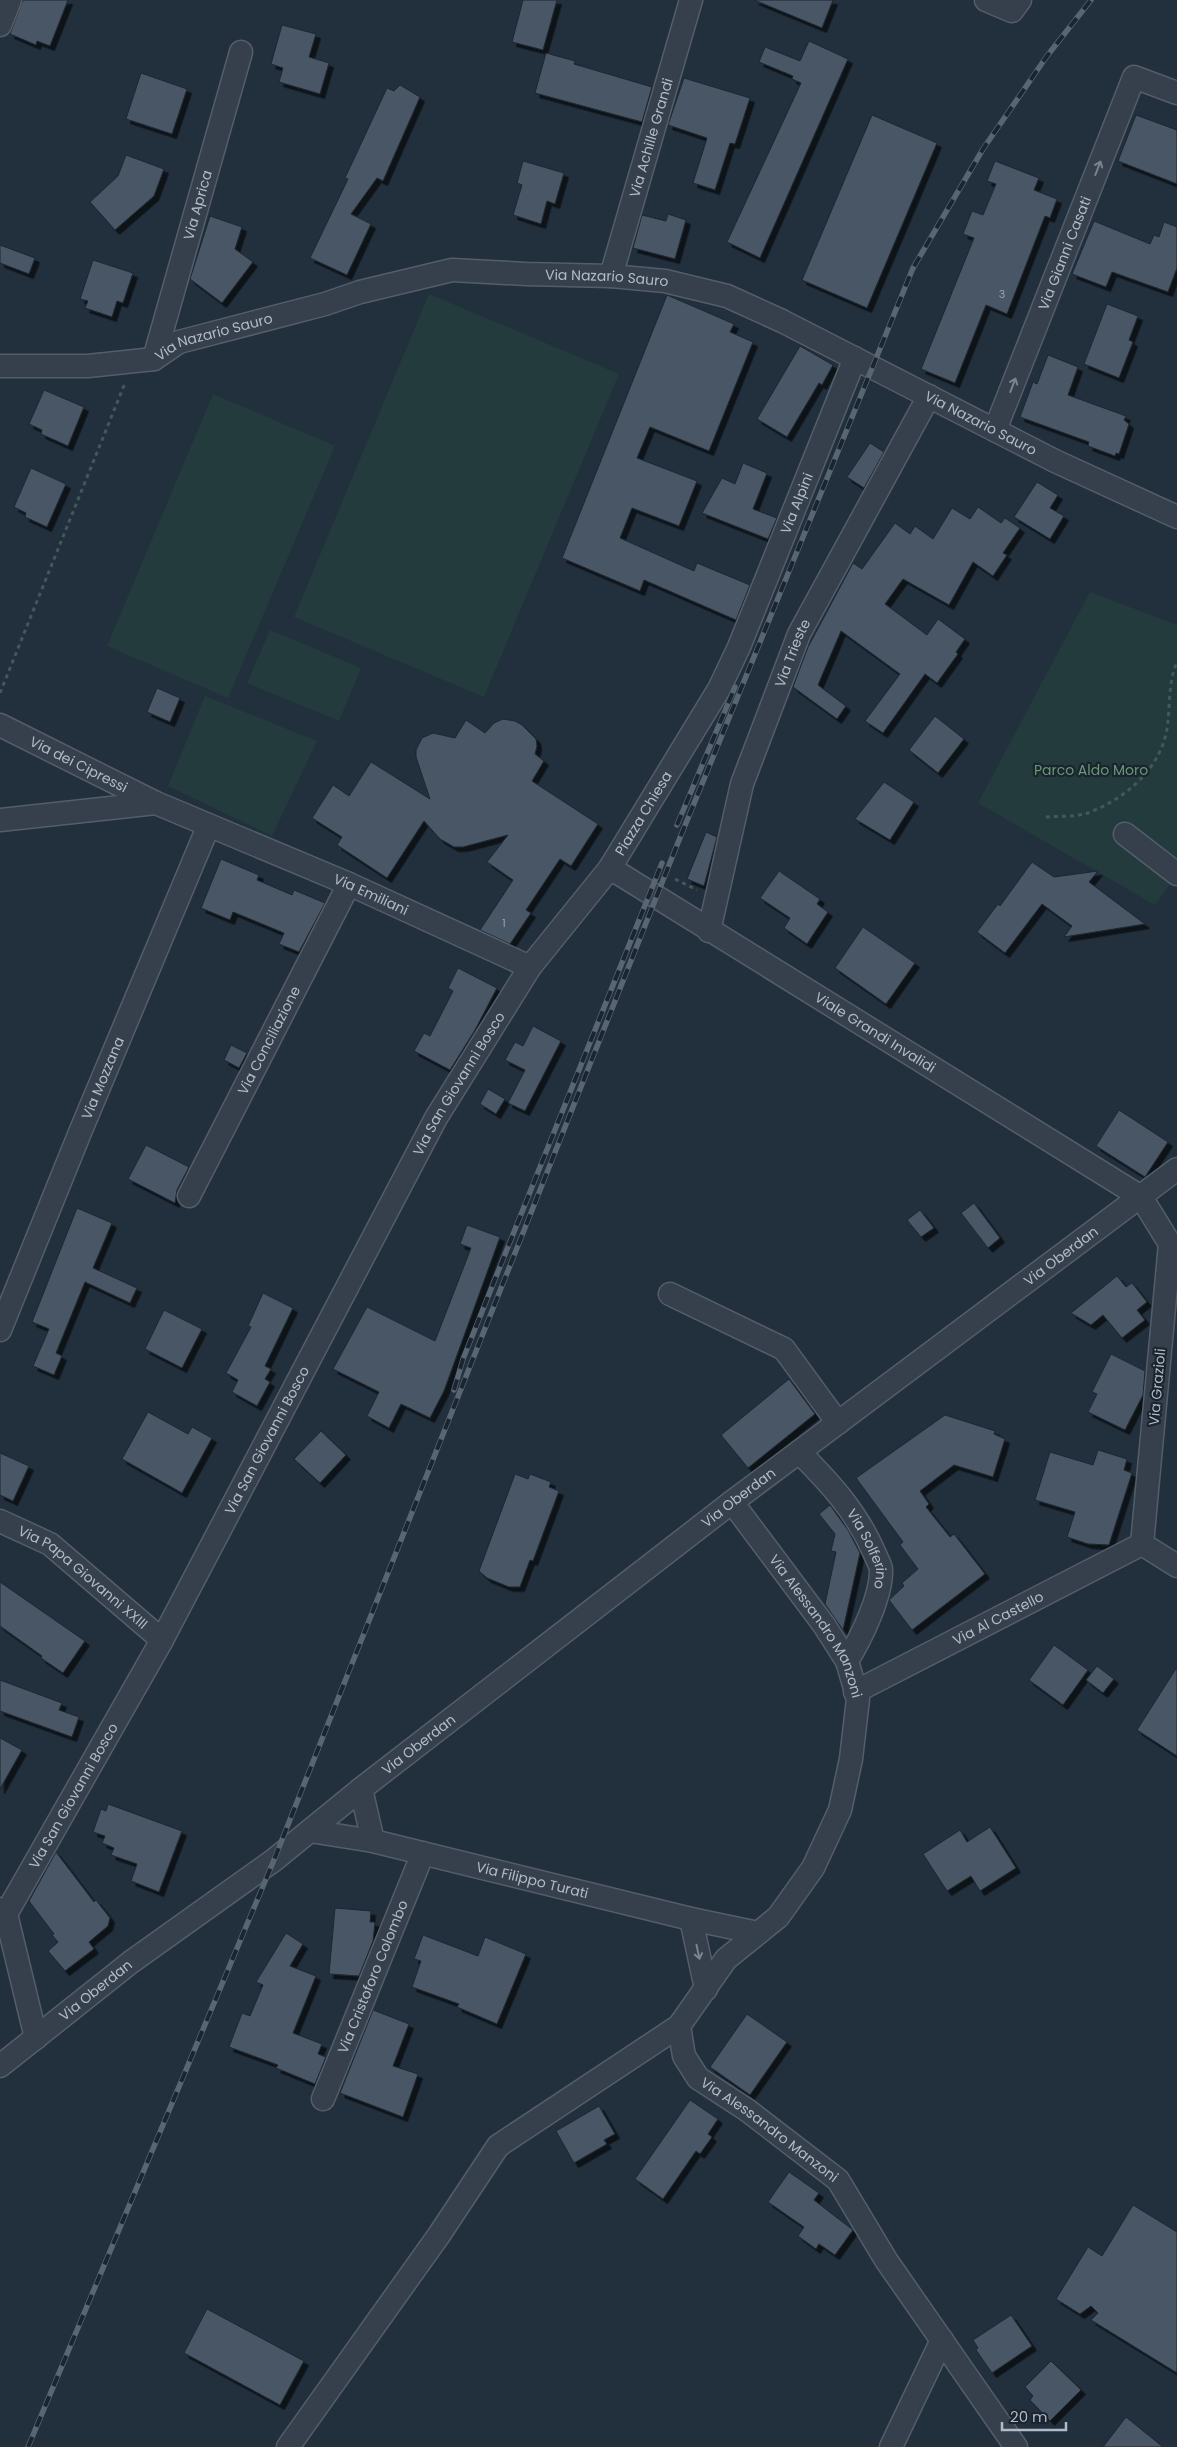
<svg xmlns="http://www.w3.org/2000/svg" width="1177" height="2447" font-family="Poppins,sans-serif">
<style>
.green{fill:#243b3d}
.building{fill:#485665;stroke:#1d2733;filter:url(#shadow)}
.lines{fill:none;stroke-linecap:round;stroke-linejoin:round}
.minor-casing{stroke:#545e6a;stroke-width:25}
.path{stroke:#42585a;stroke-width:3;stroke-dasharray:4 4;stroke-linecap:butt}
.minor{stroke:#36404c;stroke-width:22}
.rail-casing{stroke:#586573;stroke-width:5.5}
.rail{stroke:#1b2530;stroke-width:4;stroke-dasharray:11;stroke-linecap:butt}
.oneway{stroke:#7a8490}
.labels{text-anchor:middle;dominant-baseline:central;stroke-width:4.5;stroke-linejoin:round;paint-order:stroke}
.number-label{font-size:11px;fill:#97a2ae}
.street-label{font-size:14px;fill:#b1bbc7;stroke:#1b2530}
.park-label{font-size:14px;fill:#689970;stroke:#1b2530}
</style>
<defs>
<filter id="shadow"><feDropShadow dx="4.5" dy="4.5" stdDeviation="0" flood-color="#0009"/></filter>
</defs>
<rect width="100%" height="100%" fill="#222f3c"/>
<!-- green -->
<g class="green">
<polygon points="429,294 619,374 484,697 294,617"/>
<polygon points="213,394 335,446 228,698 107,646"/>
<polygon points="1090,592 1177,625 1177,874 1155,905 978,803"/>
<polygon points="270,630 361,668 339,721 247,683"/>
<polygon points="205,696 317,741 272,836 168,786"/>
</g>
<!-- building -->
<g class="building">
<polygon points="23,0 68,0 50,46 37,41 36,45 10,34"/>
<polygon points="523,0 557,0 543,50 512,42"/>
<polygon points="754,0 833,0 822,28"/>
<polygon points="282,25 316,34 309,57 329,63 320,94 279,82 283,68 271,64"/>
<polygon points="809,41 848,59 760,258 727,242 801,83 792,79 793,76 759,62 765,47 800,61"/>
<polygon points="546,53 575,61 574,64 652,87 642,122 535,93"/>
<polygon points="141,73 187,89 172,134 126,119"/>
<polygon points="684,78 750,98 735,144 730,143 715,190 693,183 707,138 668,125"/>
<polygon points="400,85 420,97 383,181 377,178 351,214 371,224 347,275 310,258 348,179 345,178 387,88 394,91"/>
<polygon points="872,115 937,143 867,308 802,280"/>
<polygon points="1136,115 1177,130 1177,184 1118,161"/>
<polygon points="126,155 164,169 154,196 115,230 90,202 118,176"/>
<polygon points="523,161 564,173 555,204 547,201 541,224 513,215 522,185 517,183"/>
<polygon points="995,161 1039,178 1034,190 1057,199 1050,218 1045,216 1007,314 986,305 955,383 921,369 974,238 963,234 972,211 983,215 996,184 987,181"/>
<polygon points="668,214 686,220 675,259 633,248 642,215 666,221"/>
<polygon points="210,216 242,227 235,249 253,262 222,303 190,279"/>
<polygon points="1094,221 1150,244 1154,235 1159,237 1164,222 1177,227 1177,268 1168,292 1112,272 1106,287 1072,274"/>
<polygon points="0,245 35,258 29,274 0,263"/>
<polygon points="93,260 133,273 123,303 117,301 112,317 85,308 88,301 80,299"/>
<polygon points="667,295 734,324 730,332 753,342 709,451 650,427 637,458 697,481 679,526 632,508 620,538 694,571 697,563 750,585 736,620 644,580 640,591 562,558"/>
<polygon points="1107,304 1138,316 1129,340 1133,342 1119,378 1084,364"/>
<polygon points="800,346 833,365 822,385 819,383 787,437 757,419"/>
<polygon points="1048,355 1078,367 1068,395 1126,416 1124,420 1129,424 1119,454 1116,453 1115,456 1088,446 1089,442 1020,417 1033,382 1037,384"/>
<polygon points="44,390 84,407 68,446 41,434 42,430 29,424"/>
<polygon points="870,443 884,452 864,488 847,477"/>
<polygon points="743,463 767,473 753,509 777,518 768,539 702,513 722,478 735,484"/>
<polygon points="31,468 66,484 47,527 25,517 26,513 14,507"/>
<polygon points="1037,482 1058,495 1050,508 1064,516 1050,539 1014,517"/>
<polygon points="978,507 1001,523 1005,518 1020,528 1003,553 1007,555 993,576 973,562 949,605 903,579 885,604 927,635 938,619 965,639 956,652 958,654 937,683 925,674 883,733 865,721 900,674 841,631 818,685 846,706 837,719 793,687 808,647 853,563 862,569 895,523 910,534 915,526 933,539 952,508 970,519"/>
<polygon points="157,688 180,698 170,722 147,712"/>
<polygon points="935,716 964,739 938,773 909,750"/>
<polygon points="503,719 515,721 522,725 536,739 537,746 535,754 544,761 532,781 598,824 571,866 560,859 526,910 531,913 510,944 480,930 513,880 487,862 508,835 463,847 454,847 440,839 424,821 387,878 337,845 342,837 312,818 333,785 349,796 371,762 430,799 416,757 416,750 422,738 433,733 455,738 466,720 485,733 494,723"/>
<polygon points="884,782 914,802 890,840 855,819"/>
<polygon points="706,832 717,837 704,886 687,879"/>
<polygon points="221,859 259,875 257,880 292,895 294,890 325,903 299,952 279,944 284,933 233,912 230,920 201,908"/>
<polygon points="1032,862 1054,877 1098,871 1089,882 1145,924 1064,937 1072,926 1042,904 1005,953 977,932 998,904 1000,906"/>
<polygon points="779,871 820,899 817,904 828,912 807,944 784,928 790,918 760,898"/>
<polygon points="863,927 915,963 886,1004 835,968"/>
<polygon points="458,968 497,988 475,1030 450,1070 414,1051 424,1033 430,1036 453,991 448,988"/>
<polygon points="533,1026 561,1041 525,1111 508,1103 525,1070 505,1060 515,1042 523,1046"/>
<polygon points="231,1045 247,1053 239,1068 224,1060"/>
<polygon points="488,1089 505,1099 496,1114 480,1104"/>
<polygon points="1119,1110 1168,1142 1145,1177 1096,1146"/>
<polygon points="146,1145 189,1167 177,1190 175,1203 128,1179"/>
<polygon points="974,1203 1000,1238 988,1248 961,1213"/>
<polygon points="77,1208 112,1223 93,1268 137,1288 130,1303 85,1282 56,1353 62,1356 54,1375 33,1366 49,1329 32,1322"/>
<polygon points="920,1210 934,1228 921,1237 907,1220"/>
<polygon points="467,1225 500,1237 444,1391 430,1418 401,1404 389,1428 367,1416 379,1392 333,1369 367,1307 435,1341 471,1248 460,1244"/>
<polygon points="1117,1276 1126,1287 1132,1283 1147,1302 1137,1310 1145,1320 1122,1338 1103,1315 1091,1325 1071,1313"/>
<polygon points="263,1293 293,1308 265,1366 271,1369 265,1379 270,1382 257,1406 232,1392 238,1380 226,1373 251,1327 248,1326"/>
<polygon points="164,1310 202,1329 182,1368 145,1349"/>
<polygon points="1111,1354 1145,1371 1143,1395 1125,1430 1088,1412 1097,1394 1092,1392"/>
<polygon points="789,1379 815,1414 748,1468 721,1435"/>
<polygon points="148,1412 188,1434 192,1427 212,1438 182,1493 122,1459"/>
<polygon points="945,1415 995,1431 994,1434 1005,1439 993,1477 954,1465 920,1491 929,1504 926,1507 950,1537 954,1534 985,1574 912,1630 889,1600 904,1586 902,1583 918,1569 900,1545 903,1542 856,1478"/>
<polygon points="321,1431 346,1455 320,1483 294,1459"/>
<polygon points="1098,1450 1127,1459 1124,1470 1132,1473 1109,1545 1088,1544 1067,1537 1075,1512 1035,1500 1050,1452 1093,1465"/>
<polygon points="0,1453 29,1466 13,1501 0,1495"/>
<polygon points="515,1474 528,1479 530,1474 551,1482 549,1487 559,1491 533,1561 530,1560 520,1587 509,1587 487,1578 479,1571"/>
<polygon points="830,1505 848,1530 860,1553 843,1630 825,1604 836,1552 831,1551 835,1534 819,1514"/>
<polygon points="0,1582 85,1641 63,1673 41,1658 42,1656 0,1626"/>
<polygon points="1054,1645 1088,1670 1063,1705 1029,1680"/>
<polygon points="1097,1666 1114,1679 1103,1693 1086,1680"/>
<polygon points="1177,1667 1177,1756 1137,1730"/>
<polygon points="0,1680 62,1703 59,1710 79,1717 72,1737 0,1711"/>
<polygon points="0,1738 22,1750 0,1789"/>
<polygon points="108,1804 182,1831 159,1892 131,1881 137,1864 111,1855 114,1848 102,1843 105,1836 93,1832 101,1809 106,1811"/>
<polygon points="990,1827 1016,1868 980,1891 971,1876 947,1891 923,1854 960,1830 967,1842"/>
<polygon points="56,1852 94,1902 96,1900 110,1918 108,1926 89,1942 94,1949 65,1971 48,1951 58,1942 52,1935 54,1934 29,1901"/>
<polygon points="335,1908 371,1911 370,1922 375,1922 373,1941 359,1976 329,1974"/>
<polygon points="286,1933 303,1944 290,1966 316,1976 293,2033 322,2044 318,2054 326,2057 315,2084 276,2068 278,2065 229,2047 242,2013 250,2016 263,1985 256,1982"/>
<polygon points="423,1935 478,1956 485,1937 526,1954 497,2024 457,2007 459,2004 412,1987 421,1961 414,1959"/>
<polygon points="373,2010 409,2024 393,2066 418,2074 403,2117 340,2093"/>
<polygon points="747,2014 787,2042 750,2095 710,2067"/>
<polygon points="690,2100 718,2119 708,2134 712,2137 700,2154 696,2151 663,2199 635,2179"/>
<polygon points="599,2106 615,2134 604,2140 607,2144 574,2163 556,2131"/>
<polygon points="789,2172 819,2193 814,2200 853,2230 835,2255 819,2244 816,2249 798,2236 804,2227 768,2202"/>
<polygon points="1133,2205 1177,2232 1177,2373 1091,2320 1098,2313 1091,2306 1080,2314 1056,2299 1088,2247 1102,2256"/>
<polygon points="207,2309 304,2361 280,2405 184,2353"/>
<polygon points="1011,2315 1032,2346 992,2373 976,2350 978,2348 973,2340"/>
<polygon points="1051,2361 1081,2390 1050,2421 1030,2400 1033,2396 1025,2387"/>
<polygon points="1126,2417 1163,2447 1103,2447"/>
</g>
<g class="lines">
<defs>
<g id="minor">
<polyline points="986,0 1012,11 1020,0"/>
<polyline points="0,25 10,0"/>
<path id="s1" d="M611,276L691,0"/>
<path id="s2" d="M154,359L241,52"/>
<path id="s3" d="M0,366H88L154,359L179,342L325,304L360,292L452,270L526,274L611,276L665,281L727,296L782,321L1055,461L1177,517"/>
<path id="s4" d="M995,430L1134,77L1177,93"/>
<path id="s5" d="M0,725L156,803L349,884L530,967"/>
<polyline points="0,820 156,803"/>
<polyline points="1125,834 1177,874"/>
<path id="s6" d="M610,868L1141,1197L1170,1244L1142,1544L1177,1566"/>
<path id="s7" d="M709,931L742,784L799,634L929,396"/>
<path id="s8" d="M189,1196L349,884"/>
<polyline points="670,1294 784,1349 838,1423"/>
<path id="s9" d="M0,1330L81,1130L208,827"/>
<path id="s10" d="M799,1452C830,1483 856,1511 874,1552C876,1557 880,1564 881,1569C882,1596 861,1638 847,1661"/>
<path id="s11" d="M732,1502L824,1625L847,1661L858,1699L851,1759L840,1810L813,1868L778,1917L726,1959L679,2026L684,2056L698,2078L747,2110L838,2180L886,2260L1016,2447"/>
<path id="s12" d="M0,1521L50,1544L162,1640"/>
<path id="s13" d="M855,1692L1142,1544"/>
<polyline points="310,1831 373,1841 361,1789"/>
<path id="s14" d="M373,1841L691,1919"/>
<polyline points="0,1909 6,1914 36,2038"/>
<path id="s15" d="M6,1914L162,1640L436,1118L530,967L610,868L719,689L739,647L855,358"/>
<polyline points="706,1989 691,1919 758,1933"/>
<path id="s16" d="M0,2066L131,1962L274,1860L361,1789L732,1502L1177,1169"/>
<path id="s17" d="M323,2099L423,1853"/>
<polyline points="288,2447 439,2235 498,2146 679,2026"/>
<polyline points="891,2447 942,2340"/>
</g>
</defs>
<!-- minor casing -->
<use href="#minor" class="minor-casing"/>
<!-- path -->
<g class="path">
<polyline points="0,693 125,383"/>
<path d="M1046,817C1059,816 1076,817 1088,813C1124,799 1157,772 1166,734C1171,710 1167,684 1177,662"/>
<polyline points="675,879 697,890"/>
</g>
<!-- minor -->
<use href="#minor" class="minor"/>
<defs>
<g id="rail">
<polyline points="677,825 735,687"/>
<polyline points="454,1390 463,1359 662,863"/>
<polyline points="28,2447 274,1860 675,850 913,268 983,149 1047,56 1091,0"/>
</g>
</defs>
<!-- rail casing -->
<use href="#rail" class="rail-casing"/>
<!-- rail -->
<use href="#rail" class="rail"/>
</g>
<!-- one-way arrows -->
<defs><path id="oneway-shaft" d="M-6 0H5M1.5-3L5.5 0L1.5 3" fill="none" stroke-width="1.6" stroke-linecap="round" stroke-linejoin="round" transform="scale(1.25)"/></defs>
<g class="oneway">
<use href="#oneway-shaft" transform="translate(1098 168) rotate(-69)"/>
<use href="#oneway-shaft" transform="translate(1013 385) rotate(-69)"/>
<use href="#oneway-shaft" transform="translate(698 1952) rotate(78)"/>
</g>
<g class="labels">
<!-- number labels -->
<g class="number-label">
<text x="1002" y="294">3</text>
<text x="504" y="923">1</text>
</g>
<!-- street labels -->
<g class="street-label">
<text stroke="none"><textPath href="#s1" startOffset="144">Via Achille Grandi</textPath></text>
<text stroke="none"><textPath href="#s2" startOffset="160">Via Aprica</textPath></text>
<text stroke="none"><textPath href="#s4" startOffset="190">Via Gianni Casati</textPath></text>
<text stroke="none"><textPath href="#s3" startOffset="622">Via Nazario Sauro</textPath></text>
<text stroke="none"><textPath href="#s3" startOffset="219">Via Nazario Sauro</textPath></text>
<text stroke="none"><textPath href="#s3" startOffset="1028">Via Nazario Sauro</textPath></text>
<text stroke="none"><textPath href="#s15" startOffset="1621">Via Alpini</textPath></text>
<text stroke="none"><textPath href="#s7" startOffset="291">Via Trieste</textPath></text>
<text stroke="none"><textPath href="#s5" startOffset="88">Via dei Cipressi</textPath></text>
<text stroke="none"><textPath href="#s15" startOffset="1274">Piazza Chiesa</textPath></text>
<text stroke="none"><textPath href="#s5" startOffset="408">Via Emiliani</textPath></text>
<text stroke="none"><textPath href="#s6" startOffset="312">Viale Grandi Invalidi</textPath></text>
<text stroke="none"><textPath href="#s8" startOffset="175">Via Conciliazione</textPath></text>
<text stroke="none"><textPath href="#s9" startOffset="272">Via Mozzana</textPath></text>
<text stroke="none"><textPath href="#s15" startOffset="946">Via San Giovanni Bosco</textPath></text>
<text stroke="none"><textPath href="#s16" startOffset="1335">Via Oberdan</textPath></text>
<text transform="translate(1157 1387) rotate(-85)">Via Grazioli</text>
<text stroke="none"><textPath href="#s15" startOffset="541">Via San Giovanni Bosco</textPath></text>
<text stroke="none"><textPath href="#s16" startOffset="932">Via Oberdan</textPath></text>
<text stroke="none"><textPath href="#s10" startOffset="121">Via Solferino</textPath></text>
<text stroke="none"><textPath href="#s12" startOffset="101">Via Papa Giovanni XXIII</textPath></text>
<text stroke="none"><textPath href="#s13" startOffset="161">Via Al Castello</textPath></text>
<text stroke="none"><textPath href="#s11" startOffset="151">Via Alessandro Manzoni</textPath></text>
<text stroke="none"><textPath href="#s16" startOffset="528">Via Oberdan</textPath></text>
<text stroke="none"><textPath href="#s15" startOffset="136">Via San Giovanni Bosco</textPath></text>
<text stroke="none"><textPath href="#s14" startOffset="164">Via Filippo Turati</textPath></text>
<text stroke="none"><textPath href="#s17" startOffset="132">Via Cristoforo Colombo</textPath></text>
<text stroke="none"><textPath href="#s16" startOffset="122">Via Oberdan</textPath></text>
<text stroke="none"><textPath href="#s11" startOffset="766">Via Alessandro Manzoni</textPath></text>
</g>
<!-- park labels -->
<g class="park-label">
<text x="1091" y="770">Parco Aldo Moro</text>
</g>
</g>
<!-- scale -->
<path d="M1002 2422v8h64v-8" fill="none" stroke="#b1bbc7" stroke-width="2.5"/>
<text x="1010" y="2422" font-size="15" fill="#b1bbc7" stroke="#1b2530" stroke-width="4" paint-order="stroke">20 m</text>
</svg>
